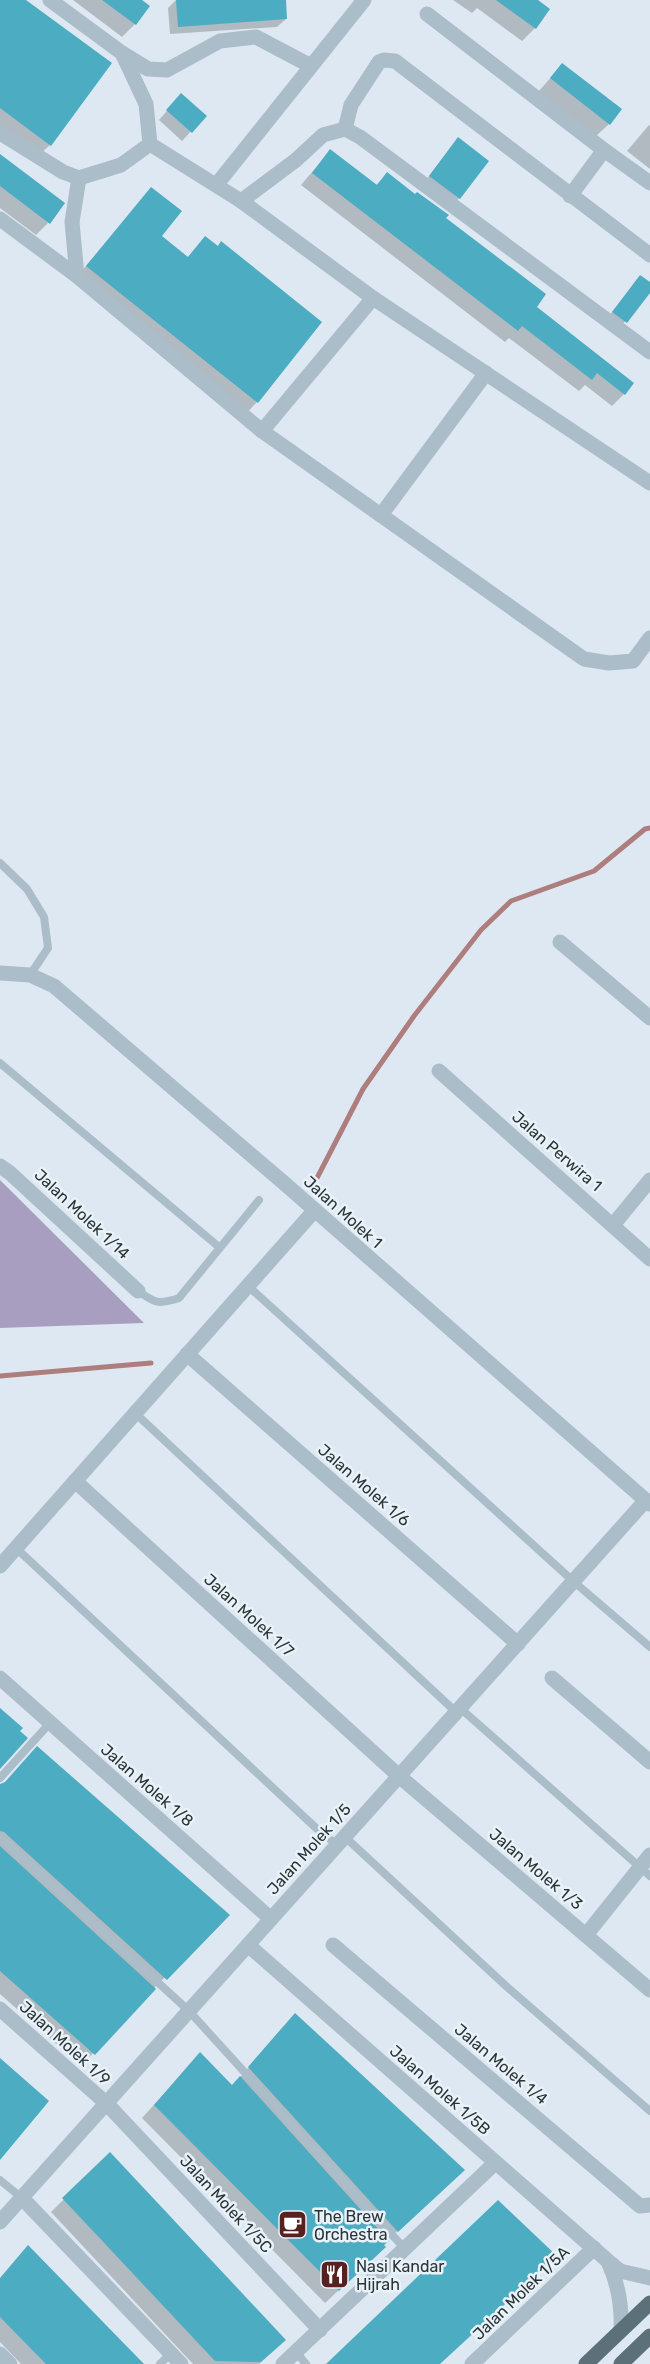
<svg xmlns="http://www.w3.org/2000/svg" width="650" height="2364" font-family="Rubik,sans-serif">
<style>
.green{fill:#a89ec0}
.shadow{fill:#0003}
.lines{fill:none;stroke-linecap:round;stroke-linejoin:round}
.stream{stroke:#ae7e7f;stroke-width:5}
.building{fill:#4cacc1}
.service{stroke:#aabdc9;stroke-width:8}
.minor{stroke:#aabdc9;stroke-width:15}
.tertiary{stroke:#aabdc9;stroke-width:15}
.primary{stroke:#5b7078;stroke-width:15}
.labels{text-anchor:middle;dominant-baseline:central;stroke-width:5;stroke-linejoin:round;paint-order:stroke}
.street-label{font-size:16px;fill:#293437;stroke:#eaf2f9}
.poi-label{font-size:16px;fill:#293437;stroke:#eaf2f9;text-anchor:start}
</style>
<rect width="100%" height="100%" fill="#dee8f2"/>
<!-- green -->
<polygon class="green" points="0,1180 144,1323 0,1328"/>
<!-- shadow -->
<g class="shadow">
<polygon points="0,0 24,0 50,145 37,157 0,130"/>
<polygon points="73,0 140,0 135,24 122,37"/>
<polygon points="176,0 284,0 286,19 277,27 170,34 168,8"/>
<polygon points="453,0 535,0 535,28 522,41 477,8 472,13"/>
<polygon points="562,65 609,124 596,136 538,92"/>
<polygon points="173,104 205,116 182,141 159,120"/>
<polygon points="649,125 650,126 650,169 627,151"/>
<polygon points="458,139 459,198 451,207 422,185"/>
<polygon points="330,151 376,185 387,174 444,218 624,394 612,406 585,385 579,391 509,338 505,342 301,185"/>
<polygon points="0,156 48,223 36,235 0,208"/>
<polygon points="151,189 160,237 187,258 205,238 320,322 257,402 244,416 74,280"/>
<polygon points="640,277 650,284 650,290 618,330 605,321"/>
<polygon points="0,1784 4,1784 228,1915 153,1989 81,2066 0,1994"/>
<polygon points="282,2028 450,2183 382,2245 371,2260 325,2303 142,2118 200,2054 232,2087"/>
<polygon points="110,2154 284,2340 259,2364 193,2364 51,2212"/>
<polygon points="0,2278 142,2364 21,2364 0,2342"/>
</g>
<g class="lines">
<!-- stream -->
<g class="stream">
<polyline points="317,1178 363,1089 414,1016 481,930 511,901 594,871 645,829 650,828"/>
<polyline points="0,1376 151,1363"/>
</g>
</g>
<!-- building -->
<g class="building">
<polygon points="0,0 26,0 112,63 51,146 0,108"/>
<polygon points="102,0 142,0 150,6 136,25"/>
<polygon points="176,0 286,0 287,19 178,27"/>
<polygon points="496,0 538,0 550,9 536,29"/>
<polygon points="562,63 622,109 610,125 550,78"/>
<polygon points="181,93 207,116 192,133 166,110"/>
<polygon points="458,137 489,161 460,199 429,176"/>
<polygon points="330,149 377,185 387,172 415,194 417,192 449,215 446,218 546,294 537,307 634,383 625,395 597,373 592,380 522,326 518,331 312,173"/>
<polygon points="0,154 65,203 50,224 0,186"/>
<polygon points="151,187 182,211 162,236 188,257 205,236 218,246 221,241 322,322 258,403 86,266"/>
<polygon points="640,275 650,282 650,293 627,323 612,312"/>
<polygon points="0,1708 23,1728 20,1731 28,1738 0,1769"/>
<polygon points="37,1746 230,1915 167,1980 4,1832 0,1831 0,1784 5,1782"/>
<polygon points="0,1846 156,1989 95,2055 0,1971"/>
<polygon points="295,2013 465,2170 398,2232 248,2067"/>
<polygon points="200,2052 232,2085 240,2076 389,2241 384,2245 386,2247 339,2291 154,2105"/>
<polygon points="0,2058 49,2101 0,2160"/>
<polygon points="110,2152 286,2340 261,2362 215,2361 62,2198"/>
<polygon points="498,2200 557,2256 440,2364 326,2364"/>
<polygon points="28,2245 144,2364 46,2364 0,2317 0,2278"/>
</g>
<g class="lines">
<!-- service -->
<g class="service">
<polyline points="0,863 27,889 44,917 48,948 30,975"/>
<polyline points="0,1063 219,1247"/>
<polyline points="248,1286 573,1581 650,1647"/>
<path d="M138,1291C155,1303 158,1305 179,1298L259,1200"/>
<polyline points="135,1413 456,1712"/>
<polyline points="16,1548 316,1828 337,1845"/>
<polyline points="460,1708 650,1876"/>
<polyline points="0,1778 50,1723"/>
<polyline points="0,1837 189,2011 405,2249"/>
<polyline points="345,1837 506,1986 650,2111"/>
<polyline points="0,2180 22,2198"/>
<polyline points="296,2352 306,2364"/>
<polyline points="160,2364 170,2354"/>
</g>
<!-- minor -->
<g class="minor">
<polyline points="50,0 122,53 148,69 167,70 220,41 256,37 311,66"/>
<polyline points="427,14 604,150 650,183"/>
<polyline points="122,53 146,104 150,144 241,201 296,160 323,135 345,129 360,137 650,352"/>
<polyline points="345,129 351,105 379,62 384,60 395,61 650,255"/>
<polyline points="0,133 63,172 79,178 121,165 150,144"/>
<polyline points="217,184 364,0"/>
<polyline points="570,196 604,150"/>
<polyline points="241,201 373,298 650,483"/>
<polyline points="0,219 77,276 262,431 584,659 609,663 633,661 650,638"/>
<polyline points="77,276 72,222 79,178"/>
<polyline points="262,431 373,298"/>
<polyline points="381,515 486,373"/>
<polyline points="560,942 650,1018"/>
<polyline points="439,1071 650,1259"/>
<polyline points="0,1166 10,1173 138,1291"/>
<polyline points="613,1225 650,1180"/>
<polyline points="187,1354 518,1644"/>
<polyline points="75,1481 399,1776 650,1990"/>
<polyline points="0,1566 314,1211"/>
<polyline points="0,1678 271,1919"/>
<polyline points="552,1678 650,1762"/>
<polyline points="586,1935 650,1855"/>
<polyline points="248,1945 608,2261 620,2271 650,2278"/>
<polyline points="333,1945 640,2206 650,2205"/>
<polyline points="0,2009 106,2103 320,2330"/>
<polyline points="22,2198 181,2364"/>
<polyline points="0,2222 646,1500"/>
<path d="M609,2264C619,2286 622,2306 621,2330"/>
<polyline points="0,2354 10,2364"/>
<polyline points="283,2364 495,2163"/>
<polyline points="472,2364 594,2248"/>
</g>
<!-- tertiary -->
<polyline class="tertiary" points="0,973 30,975 54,986 284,1183 650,1504"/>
<!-- primary -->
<g class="primary">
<polyline points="586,2364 650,2303"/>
<polyline points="621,2364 650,2336"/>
</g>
</g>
<!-- icons -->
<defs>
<symbol id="cafe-square" viewBox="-11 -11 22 22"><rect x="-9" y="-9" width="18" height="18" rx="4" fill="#572120" stroke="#eaf2f9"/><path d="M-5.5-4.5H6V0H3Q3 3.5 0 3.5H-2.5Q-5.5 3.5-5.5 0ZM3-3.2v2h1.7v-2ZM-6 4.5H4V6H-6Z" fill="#fff"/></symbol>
<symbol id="restaurant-square" viewBox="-11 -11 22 22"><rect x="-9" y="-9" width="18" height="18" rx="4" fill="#572120" stroke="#eaf2f9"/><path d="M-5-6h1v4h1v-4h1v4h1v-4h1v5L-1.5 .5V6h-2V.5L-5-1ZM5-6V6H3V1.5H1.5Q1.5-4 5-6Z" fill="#fff"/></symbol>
</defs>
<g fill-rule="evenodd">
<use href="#cafe-square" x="276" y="2208" width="33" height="33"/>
<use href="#restaurant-square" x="318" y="2258" width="33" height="33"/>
</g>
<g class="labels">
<!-- street labels -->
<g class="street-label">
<text transform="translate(557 1151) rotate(41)">Jalan Perwira 1</text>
<text transform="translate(343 1212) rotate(42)">Jalan Molek 1</text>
<text transform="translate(82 1214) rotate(43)">Jalan Molek 1/14</text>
<text transform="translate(364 1485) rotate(41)">Jalan Molek 1/6</text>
<text transform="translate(249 1615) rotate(42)">Jalan Molek 1/7</text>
<text transform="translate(147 1785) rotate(41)">Jalan Molek 1/8</text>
<text transform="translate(309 1849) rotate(-48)">Jalan Molek 1/5</text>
<text transform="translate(536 1869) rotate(40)">Jalan Molek 1/3</text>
<text transform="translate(65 2043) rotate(42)">Jalan Molek 1/9</text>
<text transform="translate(501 2064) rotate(40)">Jalan Molek 1/4</text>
<text transform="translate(440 2090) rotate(41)">Jalan Molek 1/5B</text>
<text transform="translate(226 2204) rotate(47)">Jalan Molek 1/5C</text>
<text transform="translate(521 2293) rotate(-44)">Jalan Molek 1/5A</text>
</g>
<!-- poi labels -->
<g class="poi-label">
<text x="314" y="2216">The Brew<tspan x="314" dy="18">Orchestra</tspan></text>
<text x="356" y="2266">Nasi Kandar<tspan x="356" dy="18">Hijrah</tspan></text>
</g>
</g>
</svg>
